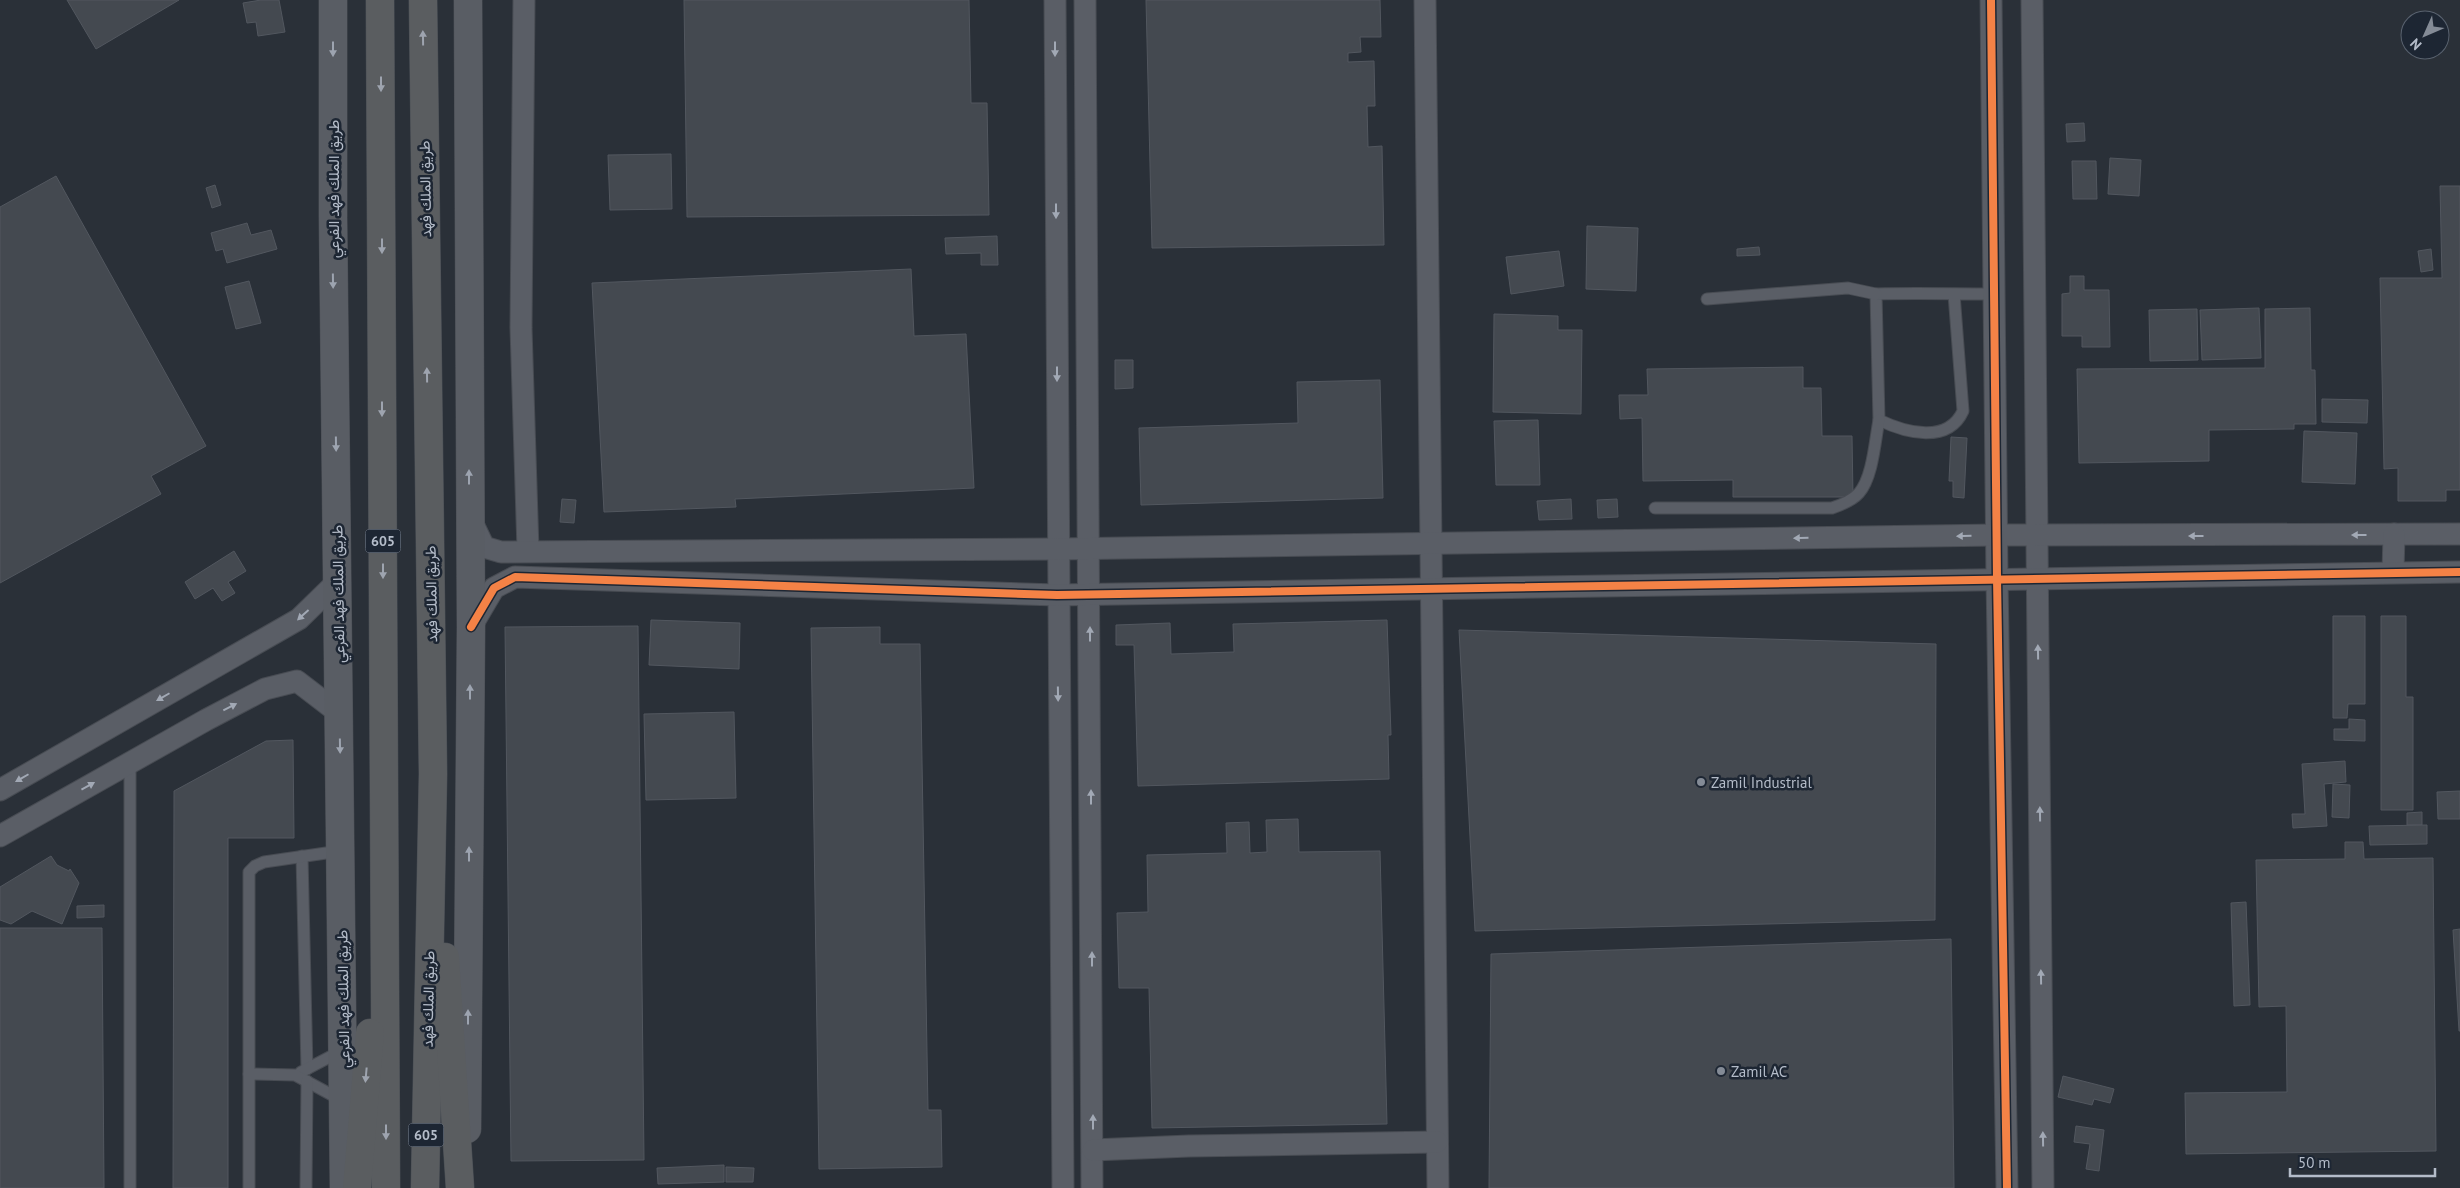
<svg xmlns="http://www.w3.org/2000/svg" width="2460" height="1188" font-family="'PT Sans',Vazirmatn,sans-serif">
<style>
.building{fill:#444950;stroke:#52575f}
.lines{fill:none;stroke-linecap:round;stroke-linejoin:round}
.service-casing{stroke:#484c53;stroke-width:13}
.minor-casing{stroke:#484c53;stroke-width:23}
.secondary-casing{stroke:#484c53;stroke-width:29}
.motorway-casing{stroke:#474c53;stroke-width:29}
.service{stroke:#5a5e66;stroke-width:11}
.minor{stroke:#5a5e66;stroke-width:21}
.secondary{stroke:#595d64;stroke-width:28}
.motorway{stroke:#5a5d60;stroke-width:28}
.cycleway-casing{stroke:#1d2633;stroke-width:11}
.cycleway{stroke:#f48246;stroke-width:8}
.oneway{fill:#9ea4af}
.oneway2{fill:#9da4b0}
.oneway3{fill:#a2a9b5}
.poi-dot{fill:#848b96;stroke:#1d2633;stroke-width:2}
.labels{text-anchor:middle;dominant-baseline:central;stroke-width:5;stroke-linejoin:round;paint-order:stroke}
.shield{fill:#1d2633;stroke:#878f9c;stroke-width:1}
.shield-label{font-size:14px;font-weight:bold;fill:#b4bcc9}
.street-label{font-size:15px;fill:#b4bcc9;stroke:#1d2633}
.poi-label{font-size:15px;fill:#b4bcc9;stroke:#1d2633;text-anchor:start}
</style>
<rect width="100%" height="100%" fill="#2a3038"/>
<!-- building -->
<g class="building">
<polygon points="67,0 179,0 96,49"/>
<polygon points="261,0 279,0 285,32 258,36 256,22 247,23 243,3"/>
<polygon points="684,0 969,0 971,103 987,103 989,215 687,217"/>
<polygon points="1146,0 1380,0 1381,37 1360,37 1361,52 1348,53 1348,62 1374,61 1375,106 1367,106 1368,147 1382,146 1384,245 1152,248"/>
<polygon points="2084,123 2085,141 2067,142 2066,124"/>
<polygon points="671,154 672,209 610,210 608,155"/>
<polygon points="2110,158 2141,160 2139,196 2108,194"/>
<polygon points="2072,161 2096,161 2097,199 2073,199"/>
<polygon points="56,176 206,446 151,476 161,494 0,583 0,207"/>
<polygon points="215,185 221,205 212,208 206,188"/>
<polygon points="2440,186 2460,186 2460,490 2446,490 2446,501 2398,501 2398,468 2384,469 2380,278 2442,278"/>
<polygon points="247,223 251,235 271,230 277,249 227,263 223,249 216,251 211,233"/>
<polygon points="1587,226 1638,228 1636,291 1586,289"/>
<polygon points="997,236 998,265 981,265 981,253 946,254 945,238"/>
<polygon points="1759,247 1760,255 1737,256 1737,249"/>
<polygon points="2431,249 2433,270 2421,272 2418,251"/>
<polygon points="1559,251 1564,286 1511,294 1506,257"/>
<polygon points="911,269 914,336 966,334 974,488 735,499 736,507 604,512 592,283"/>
<polygon points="2070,276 2084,276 2084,290 2109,290 2110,347 2082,347 2082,336 2062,336 2062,294 2070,293"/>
<polygon points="249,281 261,323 236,329 225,287"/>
<polygon points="2259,308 2261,358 2202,360 2200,310"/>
<polygon points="2310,308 2311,370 2315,370 2316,424 2294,424 2294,429 2209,430 2209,461 2079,463 2077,369 2265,368 2265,309"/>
<polygon points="2197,309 2198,360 2150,361 2149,310"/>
<polygon points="1494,314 1558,316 1558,330 1582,330 1581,414 1493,412"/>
<polygon points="1115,360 1133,360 1133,388 1115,389"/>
<polygon points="1803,367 1803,388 1821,388 1822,436 1852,436 1853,497 1733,497 1733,480 1643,481 1642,418 1620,419 1619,395 1648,395 1647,369"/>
<polygon points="1380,380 1383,498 1141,505 1139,428 1298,423 1297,382"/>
<polygon points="2322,399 2368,400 2367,423 2322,422"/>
<polygon points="1538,420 1540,485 1496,485 1494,421"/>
<polygon points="2304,431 2357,433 2355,484 2302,482"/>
<polygon points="1951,437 1967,438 1964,498 1953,497 1953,481 1949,481"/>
<polygon points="562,499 576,500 574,523 560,522"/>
<polygon points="1571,499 1572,519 1539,520 1537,501"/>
<polygon points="1617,499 1618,517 1598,518 1597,500"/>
<polygon points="234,551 246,571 228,582 235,593 222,601 213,588 195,599 185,582"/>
<polygon points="2333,616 2365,616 2365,704 2348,704 2347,718 2333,718"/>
<polygon points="2381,616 2406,616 2406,697 2413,697 2413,810 2381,810"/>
<polygon points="651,620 740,623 739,669 649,665"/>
<polygon points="1387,620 1391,735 1388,735 1389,779 1138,786 1134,645 1116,645 1116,625 1170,623 1171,654 1234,652 1233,624"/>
<polygon points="638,626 644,1160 511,1161 505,627"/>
<polygon points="880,627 880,644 920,644 928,1110 941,1110 942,1167 819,1169 811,628"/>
<polygon points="1459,630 1936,644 1935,920 1475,931"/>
<polygon points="734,712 736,798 646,800 644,714"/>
<polygon points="2349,719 2365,720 2365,741 2334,740 2334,729 2349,729"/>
<polygon points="293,740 294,838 228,838 228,1188 173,1188 174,791 266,741"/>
<polygon points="2345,761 2346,782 2324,784 2327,826 2293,828 2292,814 2305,814 2302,764"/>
<polygon points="2333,784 2350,785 2349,818 2332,817"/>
<polygon points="2460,791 2460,819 2438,819 2437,792"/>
<polygon points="2422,812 2422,825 2407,825 2407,813"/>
<polygon points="1298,819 1299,852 1380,851 1387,1124 1152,1128 1149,988 1119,988 1117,913 1148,912 1147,855 1227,853 1226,823 1249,822 1250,853 1267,852 1266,820"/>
<polygon points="2427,825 2427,844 2370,845 2369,826"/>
<polygon points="2345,842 2363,842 2364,859 2433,858 2436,1151 2186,1154 2185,1093 2287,1092 2286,1006 2259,1007 2256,860 2345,859"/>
<polygon points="51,856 57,865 69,871 70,869 79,883 62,924 32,911 11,924 0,920 0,887"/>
<polygon points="2246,902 2250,1005 2234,1006 2231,903"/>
<polygon points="104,905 104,917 77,918 77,906"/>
<polygon points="0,928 102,928 104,1188 0,1188"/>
<polygon points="2460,929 2460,1031 2459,1031 2453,930"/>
<polygon points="1951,939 1954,1188 1489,1188 1491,954"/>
<polygon points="2063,1076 2114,1089 2110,1103 2094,1099 2092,1105 2058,1097"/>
<polygon points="2076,1126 2104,1130 2099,1171 2086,1169 2090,1144 2074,1142"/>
<polygon points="724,1165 724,1182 658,1184 657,1168"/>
<polygon points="726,1167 754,1168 753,1182 726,1182"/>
</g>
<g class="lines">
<defs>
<g id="service">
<path d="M1954,294L1963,411C1948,444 1906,433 1879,420L1876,294C1915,293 1955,294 1994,294"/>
<polyline points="1707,299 1848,288 1876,294"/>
<path d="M1655,508H1832C1841,505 1852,501 1859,493C1873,477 1875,440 1879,420"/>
<polyline points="302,856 307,1069"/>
<polyline points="301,1072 343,1050"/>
<polyline points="249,1074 295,1075 343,1101"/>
<polyline points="130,1188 130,763"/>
<polyline points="249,1188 249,872 255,866 264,862 340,851"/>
<polyline points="306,1188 307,1081"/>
</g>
<g id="minor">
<polyline points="524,0 521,328 528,550"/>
<polyline points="1055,0 1063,1188"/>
<polyline points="1085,0 1092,1188"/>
<polyline points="1425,0 1438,1188"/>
<polyline points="1991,0 1997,578 2007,1188"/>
<polyline points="2032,0 2043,1188"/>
<polyline points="472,522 484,547 501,552 1058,549 1996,535 2460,534"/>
<polyline points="2393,572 2394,534"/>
<polyline points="471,627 494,588 515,577 1057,595 2460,572"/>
<polyline points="0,790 299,619 338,581"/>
<polyline points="0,836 206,720 265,689 297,681 340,714"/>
<polyline points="1093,1150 1189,1146 1437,1142"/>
</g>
<g id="secondary">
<polyline points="333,0 333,217 344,1188"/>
<polyline points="467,1129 471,627 468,0"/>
</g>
<g id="motorway">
<polyline points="380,0 386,1188"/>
<polyline points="423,0 433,774 425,1188"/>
<polyline points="445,957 460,1188"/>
<polyline points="357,1188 370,1033"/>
</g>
</defs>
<!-- service casing -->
<use href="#service" class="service-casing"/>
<!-- minor casing -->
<use href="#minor" class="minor-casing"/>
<!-- secondary casing -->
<use href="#secondary" class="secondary-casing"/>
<!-- motorway casing -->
<use href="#motorway" class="motorway-casing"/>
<!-- service -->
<use href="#service" class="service"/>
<!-- minor -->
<use href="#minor" class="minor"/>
<!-- secondary -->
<use href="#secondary" class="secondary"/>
<!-- motorway -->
<use href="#motorway" class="motorway"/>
<defs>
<g id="cycleway">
<polyline points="1991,0 1997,578 2007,1188"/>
<polyline points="471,627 494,588 515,577 1057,595 2460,572"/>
</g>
</defs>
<!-- cycleway casing -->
<use href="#cycleway" class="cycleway-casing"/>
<!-- cycleway -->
<use href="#cycleway" class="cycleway"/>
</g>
<!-- one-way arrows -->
<defs><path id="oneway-solid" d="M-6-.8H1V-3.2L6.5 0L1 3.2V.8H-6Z" transform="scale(1.25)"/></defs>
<g class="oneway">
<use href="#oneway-solid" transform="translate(423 38) rotate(-91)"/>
<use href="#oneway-solid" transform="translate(381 84) rotate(90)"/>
<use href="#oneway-solid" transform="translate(382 246) rotate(90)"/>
<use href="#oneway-solid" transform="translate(427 375) rotate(-91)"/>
<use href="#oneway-solid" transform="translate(382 409) rotate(90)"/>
<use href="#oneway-solid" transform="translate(383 571) rotate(90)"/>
<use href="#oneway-solid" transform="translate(366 1075) rotate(95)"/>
<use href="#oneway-solid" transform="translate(386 1132) rotate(90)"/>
</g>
<g class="oneway2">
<use href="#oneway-solid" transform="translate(333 49) rotate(90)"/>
<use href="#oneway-solid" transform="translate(333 281) rotate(89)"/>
<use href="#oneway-solid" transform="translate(336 444) rotate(89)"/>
<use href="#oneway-solid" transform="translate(469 477) rotate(-90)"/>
<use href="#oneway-solid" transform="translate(470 692) rotate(-90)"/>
<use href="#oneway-solid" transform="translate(340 746) rotate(89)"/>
<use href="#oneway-solid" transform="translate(469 854) rotate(-90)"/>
<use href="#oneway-solid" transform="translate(468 1017) rotate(-90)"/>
</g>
<g class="oneway3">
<use href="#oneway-solid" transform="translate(1055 49) rotate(90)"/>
<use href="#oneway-solid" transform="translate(1056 211) rotate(90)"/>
<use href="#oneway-solid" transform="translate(1057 374) rotate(90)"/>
<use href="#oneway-solid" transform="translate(2359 535) rotate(180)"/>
<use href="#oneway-solid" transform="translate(1964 536) rotate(179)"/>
<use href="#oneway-solid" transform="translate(2196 536) rotate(180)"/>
<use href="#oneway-solid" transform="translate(1801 538) rotate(179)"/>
<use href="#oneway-solid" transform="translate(303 615) rotate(138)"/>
<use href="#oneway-solid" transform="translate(1090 634) rotate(-90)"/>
<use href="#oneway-solid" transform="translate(2038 652) rotate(-91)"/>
<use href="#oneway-solid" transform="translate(1058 694) rotate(89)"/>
<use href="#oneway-solid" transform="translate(163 697) rotate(150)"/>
<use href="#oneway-solid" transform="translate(230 707) rotate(-27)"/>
<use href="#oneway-solid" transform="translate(22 778) rotate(150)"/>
<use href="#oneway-solid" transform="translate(88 786) rotate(-29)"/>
<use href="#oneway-solid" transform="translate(1091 797) rotate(-90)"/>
<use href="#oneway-solid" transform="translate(2040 814) rotate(-91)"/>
<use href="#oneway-solid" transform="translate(1092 959) rotate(-90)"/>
<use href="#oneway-solid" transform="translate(2041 977) rotate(-91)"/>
<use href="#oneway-solid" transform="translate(1093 1122) rotate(-90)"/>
<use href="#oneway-solid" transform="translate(2043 1139) rotate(-91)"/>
</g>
<!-- markers -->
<g class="poi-dot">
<circle cx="1701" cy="782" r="5"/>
<circle cx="1721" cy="1071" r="5"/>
</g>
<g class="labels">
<!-- shield labels -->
<g class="shield">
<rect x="365.5" y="529.5" width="35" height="23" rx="4"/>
<rect x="408.5" y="1123.5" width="35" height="23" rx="4"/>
</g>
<g class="shield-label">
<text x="383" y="541">605</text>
<text x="426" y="1135">605</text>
</g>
<!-- street labels -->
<g class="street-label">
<text transform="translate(333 189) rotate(-90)">طريق الملك فهد الفرعي</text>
<text transform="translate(425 189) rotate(-91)">طريق الملك فهد</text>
<text transform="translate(338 594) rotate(-91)">طريق الملك فهد الفرعي</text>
<text transform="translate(431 594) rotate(-91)">طريق الملك فهد</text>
<text transform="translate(343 999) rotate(-91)">طريق الملك فهد الفرعي</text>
<text transform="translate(428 999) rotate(-89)">طريق الملك فهد</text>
</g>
<!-- poi labels -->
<g class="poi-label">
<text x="1711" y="782">Zamil Industrial</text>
<text x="1731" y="1071">Zamil AC</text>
</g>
</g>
<!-- north arrow -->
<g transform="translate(2425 35) rotate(225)"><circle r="24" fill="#1d2633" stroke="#59626f"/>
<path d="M0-4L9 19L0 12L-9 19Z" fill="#848b96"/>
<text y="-8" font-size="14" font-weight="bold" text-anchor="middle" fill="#b4bcc9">N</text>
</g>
<!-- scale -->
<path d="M2290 1168v8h145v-8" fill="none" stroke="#b4bcc9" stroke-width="2.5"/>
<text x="2298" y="1168" font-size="15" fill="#b4bcc9" stroke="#1d2633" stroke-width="4" paint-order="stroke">50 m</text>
</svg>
